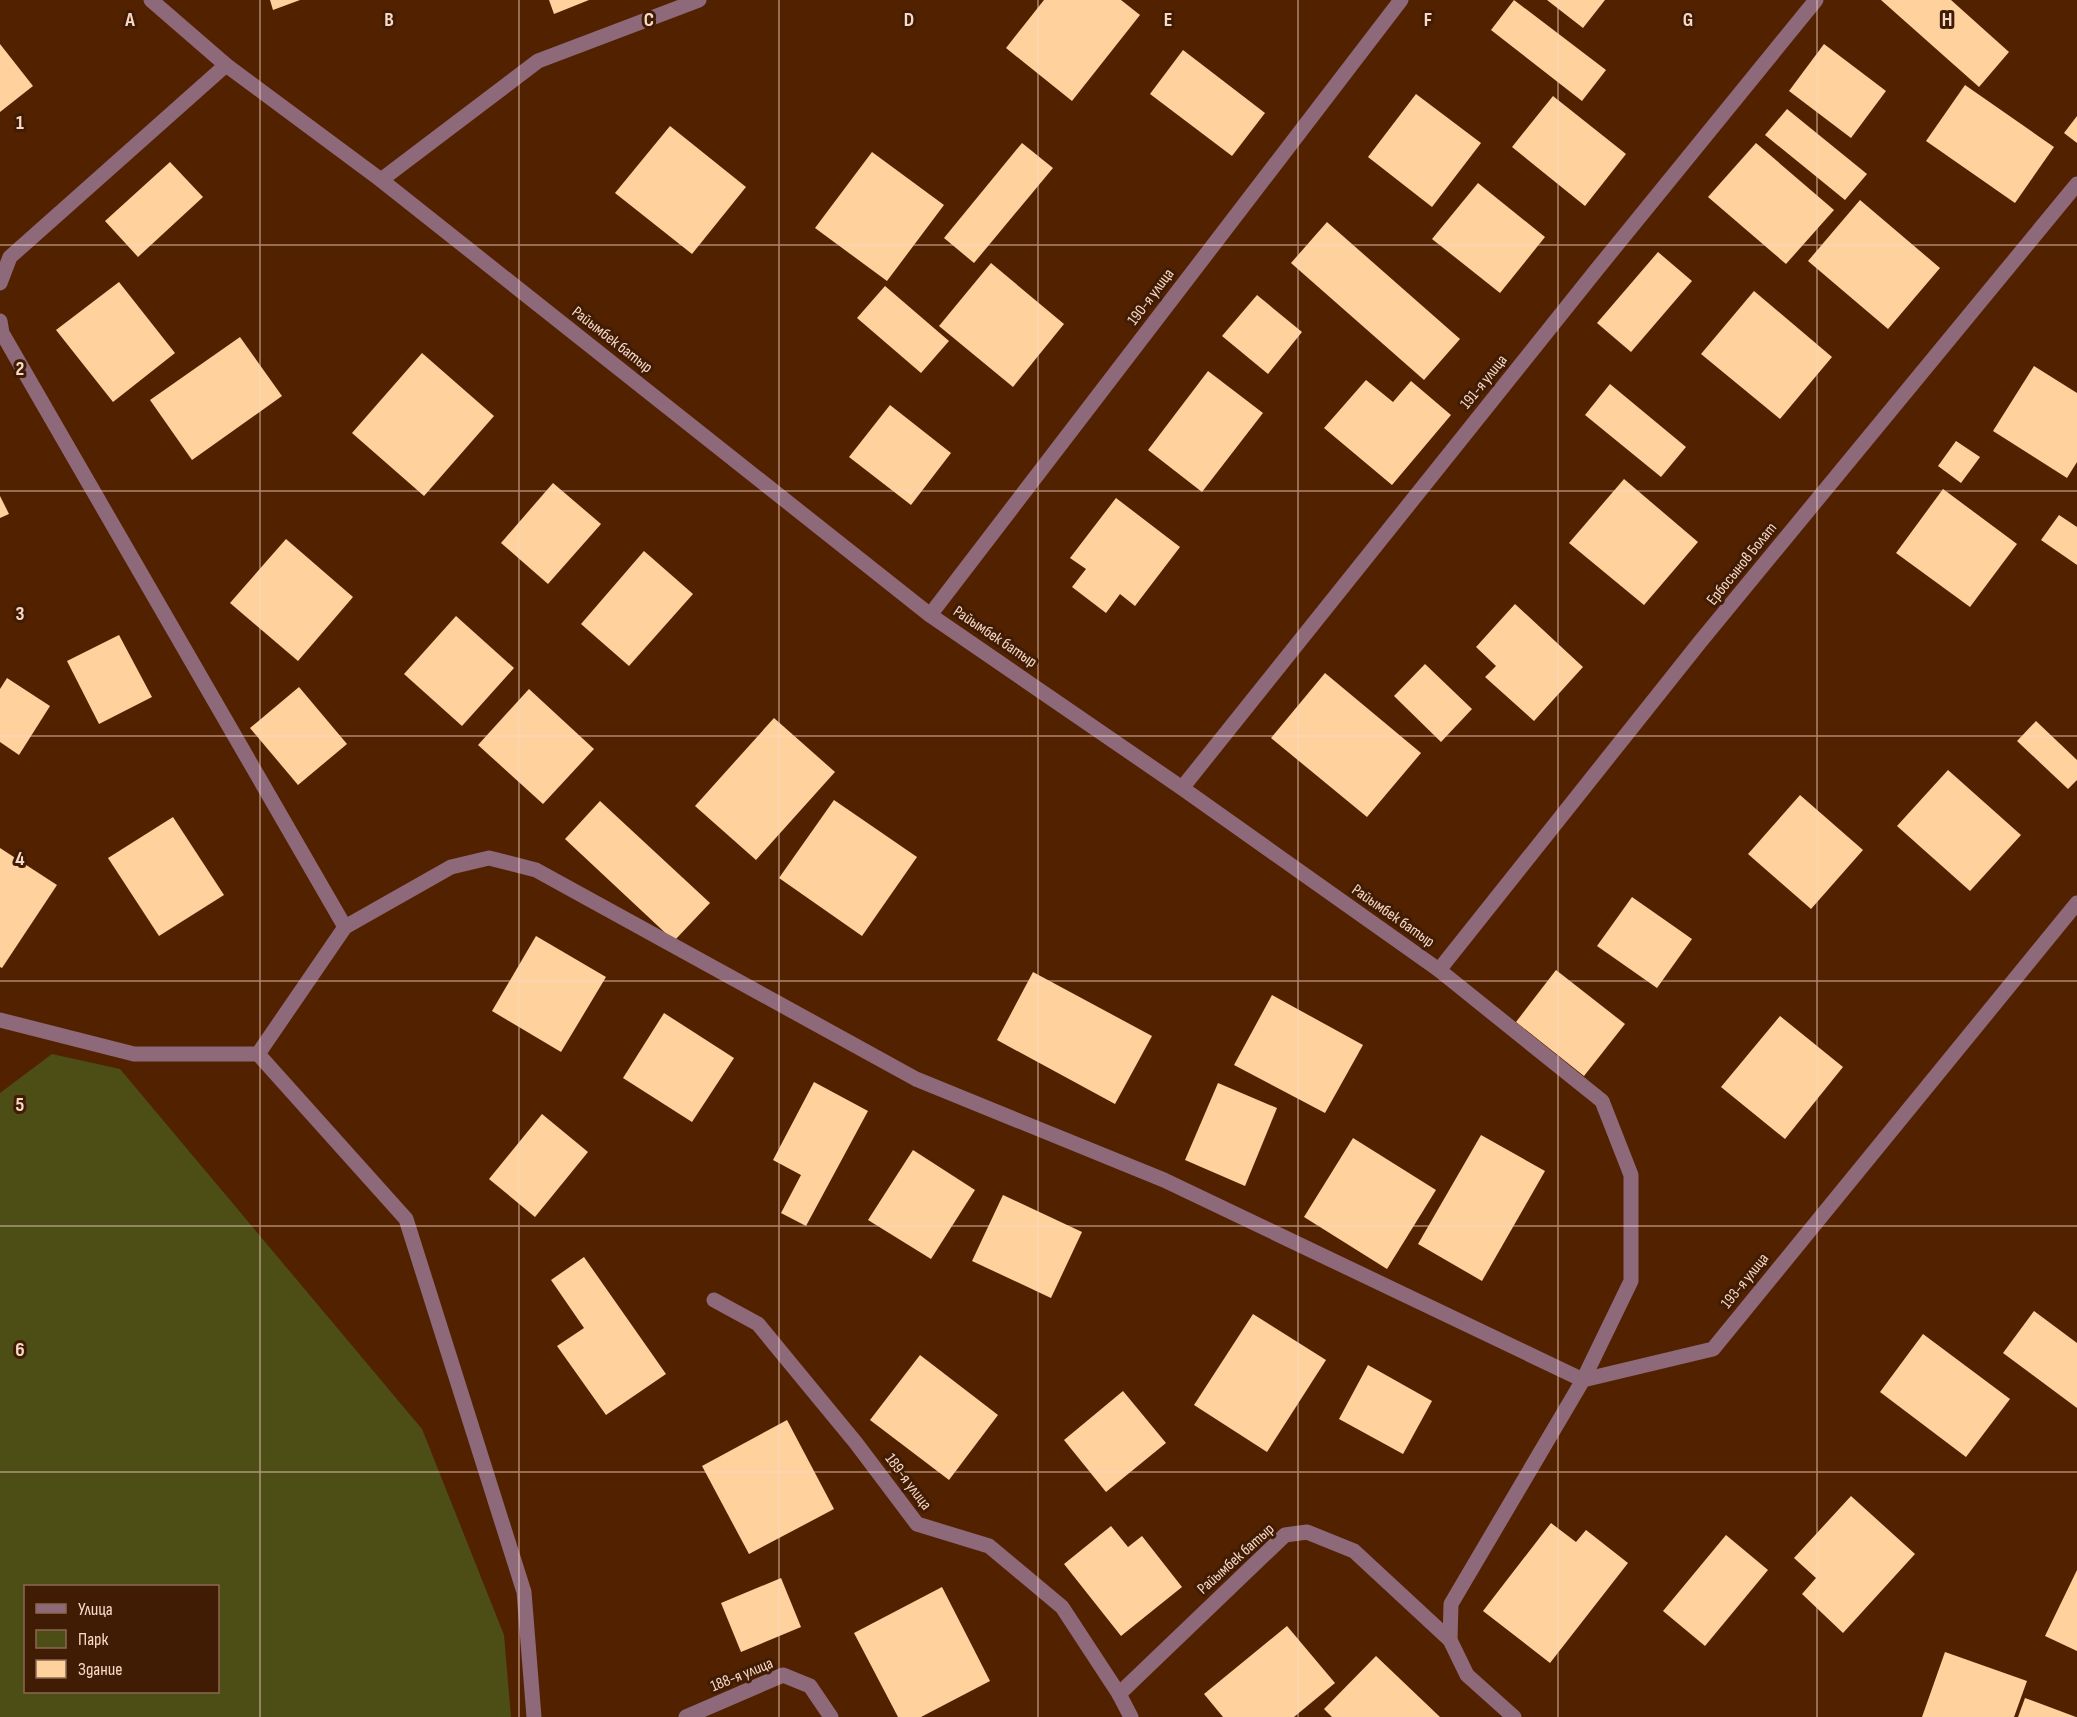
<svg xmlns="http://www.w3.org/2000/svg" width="2077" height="1717" font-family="'Sofia Sans Condensed',sans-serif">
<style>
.green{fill:#4d4d16;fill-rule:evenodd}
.building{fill:#ffd19d}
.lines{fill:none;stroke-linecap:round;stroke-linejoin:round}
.minor{stroke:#8d697a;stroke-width:15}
.grid{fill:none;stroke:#f8d9c8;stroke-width:1.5;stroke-opacity:0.55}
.labels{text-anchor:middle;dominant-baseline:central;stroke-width:6;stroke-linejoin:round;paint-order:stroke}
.street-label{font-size:16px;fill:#f8d9c8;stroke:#411c04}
.grid-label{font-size:20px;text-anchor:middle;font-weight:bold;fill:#f8d9c8;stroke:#411c04;stroke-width:6;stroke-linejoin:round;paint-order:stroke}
</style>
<rect width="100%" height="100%" fill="#522200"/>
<!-- green -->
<path class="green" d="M52,1054L120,1069L422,1429L504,1635L511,1717H0V1093ZM26,1586H218V1692H26Z"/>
<!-- building -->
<g class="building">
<polygon points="270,0 300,0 273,10"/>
<polygon points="549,0 589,0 554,14"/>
<polygon points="1044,0 1121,0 1140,15 1072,101 1006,48"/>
<polygon points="1514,0 1606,70 1582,101 1491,30"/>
<polygon points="1547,0 1605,0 1583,28"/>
<polygon points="1881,0 1951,0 2009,52 1979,87"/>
<polygon points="0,44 33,86 0,112"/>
<polygon points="1824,44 1886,91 1851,138 1789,91"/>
<polygon points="1183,50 1265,113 1232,156 1150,94"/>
<polygon points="1965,85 2054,147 2015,203 1926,141"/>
<polygon points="1416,94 1481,143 1432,207 1368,157"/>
<polygon points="1553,96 1626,154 1585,206 1512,147"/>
<polygon points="1787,109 1867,174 1845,200 1765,135"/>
<polygon points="2077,116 2077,143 2064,133"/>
<polygon points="670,126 746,187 692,254 615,193"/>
<polygon points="1022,143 1053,168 974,263 944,238"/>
<polygon points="1756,143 1834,210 1786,264 1708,197"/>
<polygon points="872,152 944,205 887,281 815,228"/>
<polygon points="170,162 203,197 138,257 105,221"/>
<polygon points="1478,183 1545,237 1500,293 1432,239"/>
<polygon points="1860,200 1940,268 1888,329 1808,261"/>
<polygon points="1327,222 1460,339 1424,380 1291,263"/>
<polygon points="1658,252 1692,281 1631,352 1597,323"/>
<polygon points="991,263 1064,324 1013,387 939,326"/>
<polygon points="119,282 175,353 113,402 56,330"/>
<polygon points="885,286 949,341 921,373 857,318"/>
<polygon points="1754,291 1832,357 1780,419 1701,354"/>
<polygon points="1257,295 1302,332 1268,374 1222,336"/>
<polygon points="240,337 282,396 192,460 150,400"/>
<polygon points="422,353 494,416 424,496 352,433"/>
<polygon points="2034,366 2077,393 2077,462 2067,478 1993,431"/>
<polygon points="1208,371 1263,413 1202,492 1148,450"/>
<polygon points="1366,380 1393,402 1411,381 1451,415 1392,485 1324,428"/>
<polygon points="1610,384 1686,447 1661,477 1585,415"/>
<polygon points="890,405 951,453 911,505 849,457"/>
<polygon points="1956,441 1980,457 1961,483 1938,466"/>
<polygon points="1624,479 1698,542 1644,605 1569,543"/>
<polygon points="553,483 601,524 548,584 501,543"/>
<polygon points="1943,489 2017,544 1970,607 1896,553"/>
<polygon points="0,496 9,514 0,518"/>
<polygon points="1116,498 1180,547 1135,606 1120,594 1106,613 1072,587 1086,569 1070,558"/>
<polygon points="2059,515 2077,527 2077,565 2041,540"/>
<polygon points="286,539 353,597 298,661 230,603"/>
<polygon points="644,551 693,594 629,666 581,624"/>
<polygon points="1515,604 1583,667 1534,721 1485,677 1496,666 1476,647"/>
<polygon points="456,616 514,668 462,726 404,674"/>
<polygon points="119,635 152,697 99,724 67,661"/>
<polygon points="1425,664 1472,709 1441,742 1394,696"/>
<polygon points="1325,673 1421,753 1367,817 1271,738"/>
<polygon points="7,678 50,706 19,755 0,742 0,689"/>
<polygon points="299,687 347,744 298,785 250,728"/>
<polygon points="529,689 594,749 543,804 478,745"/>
<polygon points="774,718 835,772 756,860 695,806"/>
<polygon points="2036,721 2077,760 2077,780 2068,789 2017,741"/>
<polygon points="1948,770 2021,835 1970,891 1897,826"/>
<polygon points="1800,795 1863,850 1811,909 1748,854"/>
<polygon points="834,800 917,857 862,936 779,878"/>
<polygon points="600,801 710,903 674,941 565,839"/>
<polygon points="173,817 224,895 159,936 108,858"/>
<polygon points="0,848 57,885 2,968 0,967"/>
<polygon points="1632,897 1692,939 1657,988 1597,946"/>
<polygon points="536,936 606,977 561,1052 492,1011"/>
<polygon points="1556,970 1625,1024 1584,1076 1516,1022"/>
<polygon points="1033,972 1152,1036 1115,1104 997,1040"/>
<polygon points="1272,995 1363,1045 1325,1113 1234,1065"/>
<polygon points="664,1013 734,1058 692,1122 623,1078"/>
<polygon points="1780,1016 1843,1067 1785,1139 1721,1087"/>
<polygon points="814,1082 868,1111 806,1226 781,1213 801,1175 773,1160"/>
<polygon points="1218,1083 1277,1108 1245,1186 1185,1160"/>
<polygon points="542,1114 588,1152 535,1217 489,1179"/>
<polygon points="1481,1135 1545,1171 1482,1281 1418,1244"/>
<polygon points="1353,1138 1436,1190 1387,1269 1304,1217"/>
<polygon points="913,1150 975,1190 931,1259 868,1220"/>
<polygon points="1003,1195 1082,1232 1051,1298 972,1261"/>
<polygon points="584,1257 666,1374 606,1415 557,1346 584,1328 551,1280"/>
<polygon points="2034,1311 2077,1343 2077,1408 2003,1353"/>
<polygon points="1253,1314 1326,1360 1267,1452 1194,1405"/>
<polygon points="1923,1334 2010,1399 1966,1457 1880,1392"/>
<polygon points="920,1355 998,1415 949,1480 870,1420"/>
<polygon points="1368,1365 1432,1401 1403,1454 1339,1419"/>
<polygon points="1123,1391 1166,1443 1106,1492 1064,1440"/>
<polygon points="787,1420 834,1509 749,1554 702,1466"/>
<polygon points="1851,1496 1915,1554 1843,1633 1802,1594 1816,1578 1794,1558"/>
<polygon points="1551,1523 1576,1542 1586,1530 1628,1563 1550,1663 1483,1611"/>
<polygon points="1111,1526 1128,1547 1142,1536 1182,1587 1121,1636 1064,1564"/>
<polygon points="1726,1535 1768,1570 1705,1646 1663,1611"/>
<polygon points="2077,1570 2077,1651 2045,1636"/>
<polygon points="781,1578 801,1627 741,1652 721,1603"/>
<polygon points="942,1587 990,1681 921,1717 898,1717 854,1633"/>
<polygon points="1287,1626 1335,1683 1294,1717 1223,1717 1204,1694"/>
<polygon points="1945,1652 2027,1681 2014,1717 1922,1717"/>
<polygon points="1376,1656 1440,1717 1332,1717 1324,1709"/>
<polygon points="2025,1698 2076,1717 2018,1717"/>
</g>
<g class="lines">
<!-- minor -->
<g class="minor">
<polyline points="151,0 226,65 381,180 930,615 1182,788 1439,970 1602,1101 1631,1175 1631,1281 1583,1380 1164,1180 916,1079 536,870 489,858 451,867 345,927 258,1054"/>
<polyline points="381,180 538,61 699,0"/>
<polyline points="0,283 10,257 226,65"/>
<polyline points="0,321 2,333 345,927"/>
<polyline points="930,615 1401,0"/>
<polyline points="1182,788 1598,268 1816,0"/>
<polyline points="1439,970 1700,642 2077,184"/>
<polyline points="0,1020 134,1054 258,1054 406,1219 524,1592 534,1717"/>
<polyline points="714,1300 758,1324 856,1443 917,1524 989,1546 1062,1607 1119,1694 1131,1717"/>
<polyline points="1450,1640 1451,1604 1583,1380 1713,1349 2077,903"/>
<polyline points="1119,1694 1285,1535 1307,1532 1354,1551 1450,1640 1467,1675 1514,1717"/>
<polyline points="686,1717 783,1675 810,1686 831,1717"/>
</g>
</g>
<!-- grid -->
<path class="grid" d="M260,0V1717M519,0V1717M779,0V1717M1038,0V1717M1298,0V1717M1558,0V1717M1817,0V1717M0,245H2077M0,491H2077M0,736H2077M0,981H2077M0,1226H2077M0,1472H2077"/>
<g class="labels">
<!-- street labels -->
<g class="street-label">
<text transform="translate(1151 297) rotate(-53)">190-я улица</text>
<text transform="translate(612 340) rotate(38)">Райымбек батыр</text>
<text transform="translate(1484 382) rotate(-51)">191-я улица</text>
<text transform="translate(1742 564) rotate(-51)">Ербосынов Болат</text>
<text transform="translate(995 637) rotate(34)">Райымбек батыр</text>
<text transform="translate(1393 916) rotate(35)">Райымбек батыр</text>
<text transform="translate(1745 1281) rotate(-51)">193-я улица</text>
<text transform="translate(908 1482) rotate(53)">189-я улица</text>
<text transform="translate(1236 1559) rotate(-42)">Райымбек батыр</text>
<text transform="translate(742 1675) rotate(-22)">188-я улица</text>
</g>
</g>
<g class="grid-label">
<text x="130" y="26">A</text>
<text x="389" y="26">B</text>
<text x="649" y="26">C</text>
<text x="909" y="26">D</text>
<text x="1168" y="26">E</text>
<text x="1428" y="26">F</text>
<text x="1688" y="26">G</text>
<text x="1947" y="26">H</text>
<text x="20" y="129">1</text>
<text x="20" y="375">2</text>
<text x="20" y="620">3</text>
<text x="20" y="865">4</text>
<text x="20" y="1111">5</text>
<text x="20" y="1356">6</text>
</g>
<!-- legend -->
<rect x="24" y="1585" width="195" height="108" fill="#411c04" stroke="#8a6852" stroke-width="1.5"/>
<rect x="36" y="1604" width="30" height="9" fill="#8d697a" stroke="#8a6852" stroke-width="1.5"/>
<text x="78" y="1615" font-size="18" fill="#f8d9c8">Улица</text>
<rect x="36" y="1630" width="30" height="18" fill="#4d4d16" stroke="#8a6852" stroke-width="1.5"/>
<text x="78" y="1645" font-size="18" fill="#f8d9c8">Парк</text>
<rect x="36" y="1660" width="30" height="18" fill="#ffd19d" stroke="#8a6852" stroke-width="1.5"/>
<text x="78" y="1675" font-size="18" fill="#f8d9c8">Здание</text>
</svg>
